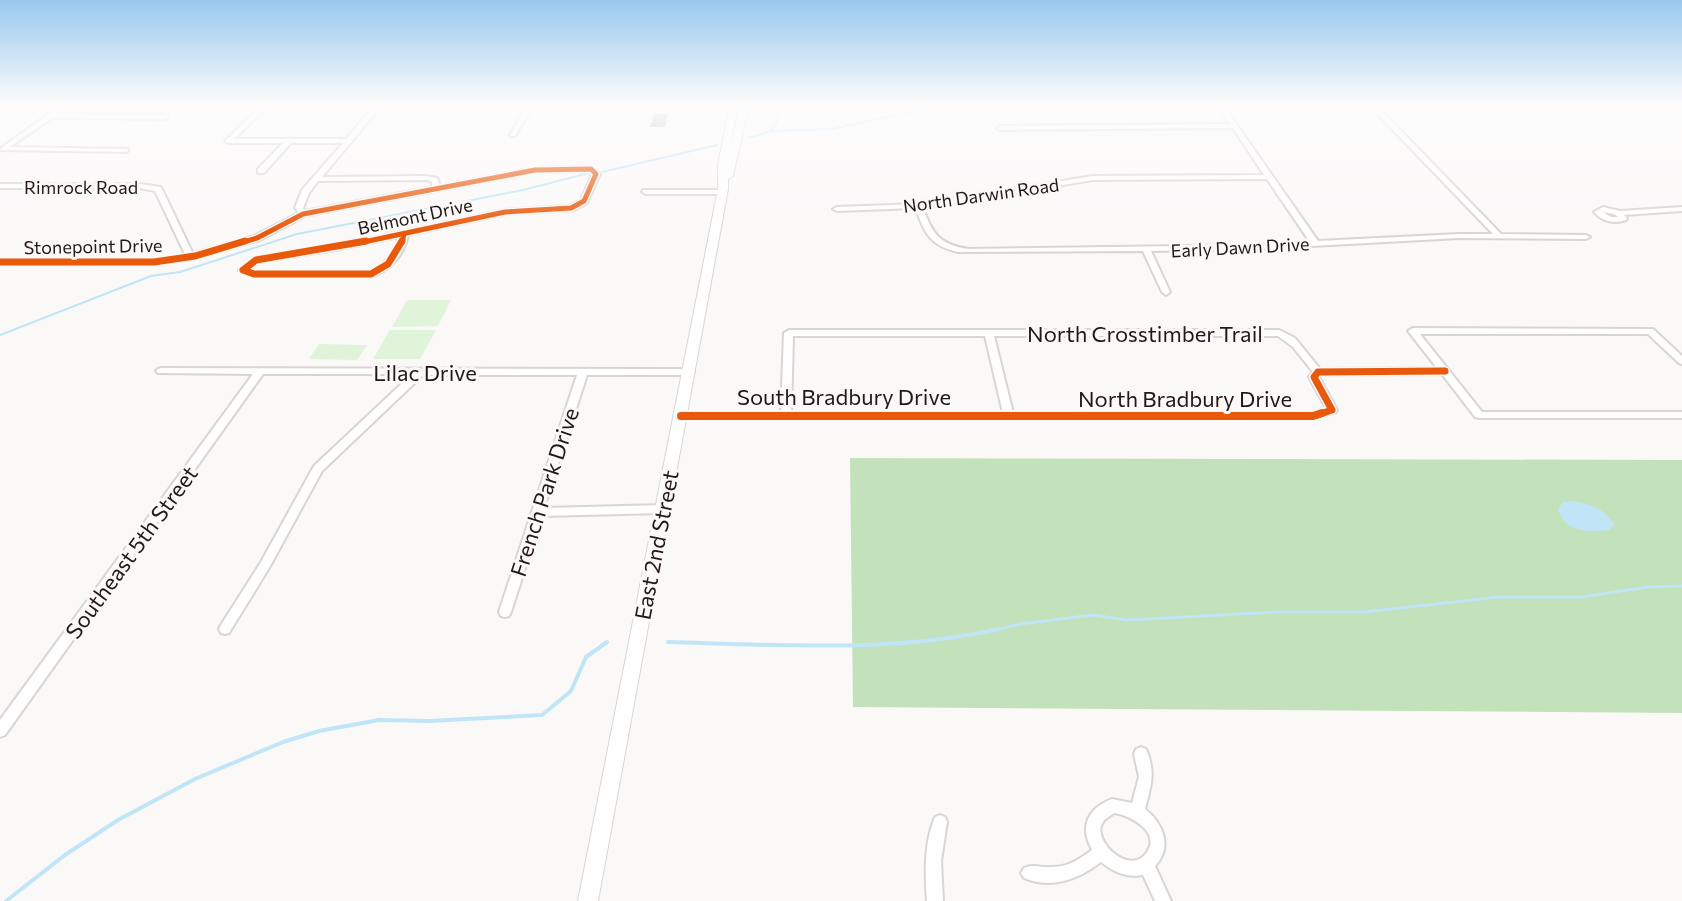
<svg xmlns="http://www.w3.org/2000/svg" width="1682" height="901" font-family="Commissioner,sans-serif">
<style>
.green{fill:#e0f4d9}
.forest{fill:#c3e1ba}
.water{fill:#c0e5f7}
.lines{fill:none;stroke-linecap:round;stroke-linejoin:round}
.stream-far2{stroke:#c0e5f7;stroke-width:2}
.stream-far1{stroke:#c0e5f7;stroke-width:3}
.stream{stroke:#c0e5f7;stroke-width:4}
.building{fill:#aaa5a3}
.minor-casing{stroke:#d9d5d3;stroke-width:4}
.major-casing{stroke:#d9d5d3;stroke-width:2}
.minor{fill:#fefefe;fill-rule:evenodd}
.major{fill:#fefefe;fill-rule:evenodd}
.cycleway-far2-casing{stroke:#fcf8f7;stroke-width:8}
.cycleway-far1-casing{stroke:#fcf8f7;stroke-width:10}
.cycleway-casing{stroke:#fcf8f7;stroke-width:12}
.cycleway-far2{stroke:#e8590c;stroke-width:5}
.cycleway-far1{stroke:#e8590c;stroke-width:7}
.cycleway{stroke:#e8590c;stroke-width:8}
.labels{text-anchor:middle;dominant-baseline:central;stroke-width:6;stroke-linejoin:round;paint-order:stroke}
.far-street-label{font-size:18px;fill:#201917;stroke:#fcf8f7}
.street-label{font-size:22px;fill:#201917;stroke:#fcf8f7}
</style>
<rect width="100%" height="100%" fill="#fbf9f8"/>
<!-- green -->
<g class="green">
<polygon points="407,300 451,300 438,326 392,327"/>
<polygon points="390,330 436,330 420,359 373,359"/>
<polygon points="319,344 367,345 357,360 309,359"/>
</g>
<!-- forest -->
<polygon class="forest" points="850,458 1682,460 1682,713 853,707"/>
<!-- water -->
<path class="water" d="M1573,501C1590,504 1604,508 1614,524L1610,530C1588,532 1564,533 1558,509L1563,502Z"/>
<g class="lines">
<!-- stream-far2 -->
<g class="stream-far2">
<polyline points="772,130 779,117 779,105"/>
<polyline points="748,138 771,131 832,129 944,105"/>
<polyline points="602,172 717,145"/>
<polyline points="0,335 151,276 180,272 297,234 523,190 589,173"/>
</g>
<!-- stream-far1 -->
<polyline class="stream-far1" points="991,631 1020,624 1093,615 1127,620 1275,612 1364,612 1499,597 1581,597 1648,587 1682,586"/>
<!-- stream -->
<g class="stream">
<path d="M668,642C773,645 896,653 998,629"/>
<polyline points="6,901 65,855 118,820 195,779 283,742 319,731 379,720 429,721 542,715 571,691 586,657 607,642"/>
</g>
</g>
<!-- building -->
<polygon class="building" points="654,114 668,114 665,127 650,127"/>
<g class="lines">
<defs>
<g id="minor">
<polygon points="61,105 69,105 57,114 165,115 168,117 165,119 52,118 10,147 128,149 128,151 126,152 1,150 1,148"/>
<path d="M262,105H269L234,139H346L375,105H382L322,177L426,176L437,178L440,186L535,168L591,167L600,174L587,203L574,210L505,214L408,235C404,255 390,271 371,277H254L239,270L256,258L330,247L505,210L569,206L581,200L592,174L589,171L535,172L305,216L260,240L195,258L154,264H0V260H154L182,255L184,252L155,191L140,188H0V184H140L161,187L192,252L191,254L254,236L299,213L295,208L302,190L343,143H291L264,173H258V169L283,143H228L225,141ZM426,180L431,181L433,187L305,211L303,208L309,193L318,181ZM399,237C395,253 385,265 370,271H255L249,269L258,262L330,251Z"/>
<polygon points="527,105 533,105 515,136 511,136 510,135"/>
<path d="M1217,105H1223L1318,241L1459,234H1493L1369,105H1376L1501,234L1586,235L1590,237L1586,239L1459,238L1257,249L1151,251L1170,292L1166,295L1162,292L1143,251L958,252C931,246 924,234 916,208L837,211L833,209L837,207L919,204L1093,176L1264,175L1233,128L1000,130L997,128L1000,126L1230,124ZM1267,179L1310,242L1257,245L969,249C940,245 932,234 923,208L1093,180Z"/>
<polygon points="643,190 722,190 726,192 722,194 646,194 642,192"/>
<path d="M1603,207L1620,211L1682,207V211L1624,215L1627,218L1626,220C1614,224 1603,222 1594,212ZM1603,212L1614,214L1618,217H1611Z"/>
<path d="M1413,328L1653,329L1682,356V364L1679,363L1648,334H1420L1482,412H1682V418H1479L1475,417L1442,374L1321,375L1319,377L1337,410L1336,412L1313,419H681L676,416L681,413H781L784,333L789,330H1279L1295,338L1320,369L1437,368L1408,331ZM793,336H985L1003,413H791ZM994,336H1278L1293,347L1313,372L1309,377L1326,408L1313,413H1013Z"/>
<polygon points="161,368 689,369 694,372 689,375 587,375 544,508 663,505 667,506 669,509 667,512 663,513 542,516 511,612 509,616 505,617 501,616 499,612 577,375 423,375 322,471 269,568 229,633 225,634 221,633 219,629 221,625 261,562 314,466 412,374 263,374 5,735 0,737 0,720 253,374 158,373 156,371 158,369"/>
<path d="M1141,747L1146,749C1156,772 1151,786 1145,809C1163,823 1173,847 1155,866L1171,901H1155L1143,875C1126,878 1114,872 1101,862C1079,879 1051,890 1024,878L1021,873L1024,868C1030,865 1036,866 1043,867C1066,868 1074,863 1092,850C1079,826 1088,808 1112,799L1132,803L1139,777L1134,754L1136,749ZM1114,813C1130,815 1161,832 1147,852C1130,878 1090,839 1103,822C1105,818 1111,816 1114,813Z"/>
<path d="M940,815L945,817L947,822L941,861L943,901H927C925,873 924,843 935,817Z"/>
</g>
<polygon id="major" points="730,105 738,105 731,144 741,105 749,105 733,176 728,179 728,189 598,901 578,901 718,189 718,165"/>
</defs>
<!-- minor casing -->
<use href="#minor" class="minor-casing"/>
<!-- major casing -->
<use href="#major" class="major-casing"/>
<!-- minor -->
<use href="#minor" class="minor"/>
<!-- major -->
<use href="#major" class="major"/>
<defs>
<g id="cycleway-far2">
<polyline points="240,243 257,238 303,214 535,170 591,169 596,174 584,201 571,208 505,212 359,243"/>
<polyline points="402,243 404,234"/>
</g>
<g id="cycleway-far1">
<polyline points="366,241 256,260 243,270 254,274 371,274 388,264 402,241"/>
<polyline points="0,262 154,262 195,256 245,241"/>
<polyline points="1317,415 1332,410 1314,377 1318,372 1445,371"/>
</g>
<polyline id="cycleway" points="681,416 1313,416 1322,413"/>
</defs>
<!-- cycleway-far2 casing -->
<use href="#cycleway-far2" class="cycleway-far2-casing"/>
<!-- cycleway-far1 casing -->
<use href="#cycleway-far1" class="cycleway-far1-casing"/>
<!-- cycleway casing -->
<use href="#cycleway" class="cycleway-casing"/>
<!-- cycleway-far2 -->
<use href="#cycleway-far2" class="cycleway-far2"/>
<!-- cycleway-far1 -->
<use href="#cycleway-far1" class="cycleway-far1"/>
<!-- cycleway -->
<use href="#cycleway" class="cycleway"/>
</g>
<!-- sky -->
<linearGradient id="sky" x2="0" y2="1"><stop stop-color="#98c8ee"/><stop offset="0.45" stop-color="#fdfcfc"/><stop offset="1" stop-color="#fdfcfc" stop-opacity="0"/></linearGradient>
<rect width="1682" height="232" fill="url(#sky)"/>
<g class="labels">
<!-- far-street labels -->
<g class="far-street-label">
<text x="81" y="187">Rimrock Road</text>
<text transform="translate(981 195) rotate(-8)">North Darwin Road</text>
<text transform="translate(415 216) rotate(-12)">Belmont Drive</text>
<text transform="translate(93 246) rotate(-1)">Stonepoint Drive</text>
<text transform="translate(1240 247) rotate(-3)">Early Dawn Drive</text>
</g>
<!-- street labels -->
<g class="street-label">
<text x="1145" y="333">North Crosstimber Trail</text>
<text x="425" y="372">Lilac Drive</text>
<text x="844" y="396">South Bradbury Drive</text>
<text x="1185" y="398">North Bradbury Drive</text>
<text transform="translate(544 492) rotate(-72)">French Park Drive</text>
<text transform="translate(656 545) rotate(-79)">East 2nd Street</text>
<text transform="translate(131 552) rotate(-54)">Southeast 5th Street</text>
</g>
</g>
</svg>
